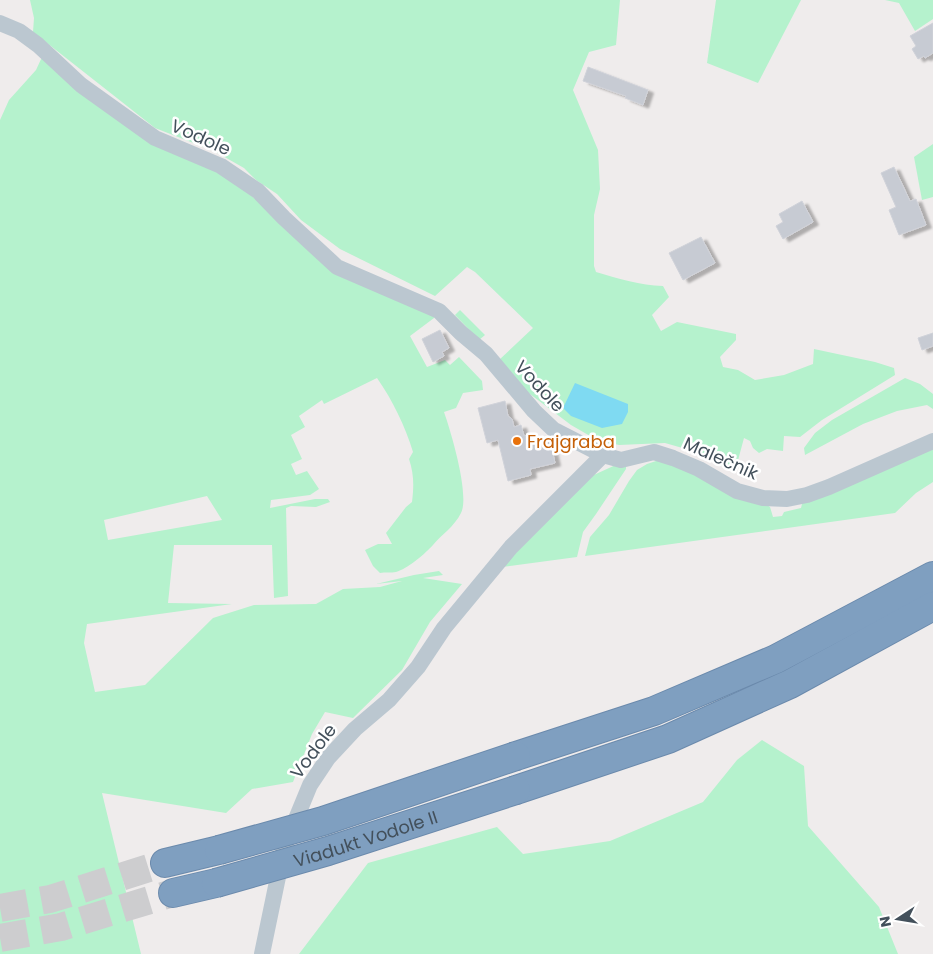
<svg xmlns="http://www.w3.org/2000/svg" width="933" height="954" font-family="Poppins,sans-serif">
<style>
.green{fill:#b5f2cd;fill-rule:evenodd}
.water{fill:#7fdaf2}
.building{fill:#c7cbd3;stroke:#d0d2d9;filter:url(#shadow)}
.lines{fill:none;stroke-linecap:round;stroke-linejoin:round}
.highway-tunnel{stroke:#cdcdcf;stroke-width:28;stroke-dasharray:28 14;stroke-linecap:butt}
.highway-casing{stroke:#6b8aac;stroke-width:30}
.street{stroke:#bbc7d0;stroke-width:16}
.highway{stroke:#7f9fc0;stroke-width:28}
.highway-bridge-casing{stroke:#6b8aac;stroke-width:30;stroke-linecap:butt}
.highway-bridge{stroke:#7f9fc0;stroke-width:28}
.food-dot{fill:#e8710a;stroke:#fff;stroke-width:2}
.labels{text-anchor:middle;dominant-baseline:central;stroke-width:5;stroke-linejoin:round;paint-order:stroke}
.street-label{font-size:18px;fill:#43505b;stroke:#fff}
.food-label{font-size:18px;fill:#c56008;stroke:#fff;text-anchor:start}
</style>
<defs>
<filter id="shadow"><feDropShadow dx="5.5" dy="3" stdDeviation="1" flood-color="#0004"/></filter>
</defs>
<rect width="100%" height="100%" fill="#efecec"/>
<!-- green -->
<g class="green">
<path d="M30,0H620L616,45L589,52L573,90L598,150L600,189L594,215V266L596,272C619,279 640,285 663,286L669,297L652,315L661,331L677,322L736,334V340L720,357L723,367L738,370L755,380L784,375L813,364L814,349L875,362L894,368L895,375L822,420L800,437L784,436L783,451L767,449L759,453L753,448L750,441L744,438L737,464L728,470L700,453L665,443L619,445L597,440L571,425L522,388L499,360L533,328L475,272L467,267L435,296L340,249L301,220L277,194L256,180L244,168L214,151L155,128L33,32L34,18Z"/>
<polygon points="716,0 801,0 758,83 707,63"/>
<polygon points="885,0 933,0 933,19 915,31 899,3"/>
<path d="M42,57L227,176L325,255L438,315L410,336L427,367L445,360L450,365L459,357L482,381L483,390L463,393L456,408L444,412C451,432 470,495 461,513C454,527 442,534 433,545C425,554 407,569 396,572C391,573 385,572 380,573L373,566L365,550L378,544H392L386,533L406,507L412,502C414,486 414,474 409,459L413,452C405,426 393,401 377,378L324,404L322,400L299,416L305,427L291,435L302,459L291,464L296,475L307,471L319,489L310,495L271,500L270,508L315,499H328L330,502L316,507L291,506L286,508L288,596L274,598L272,545H174L168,603L232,604L87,624L84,643L95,692L145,685L213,618L254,605L316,604L343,589L380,587L402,581L376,584L414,575L439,571L443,575L423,578L462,584L430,622L402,670L353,718L325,712L312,734L293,782L252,789L226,813L102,793L141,954H0V120L9,100L36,70ZM207,496L222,520L108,540L104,520Z"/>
<polygon points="933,144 933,197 922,200 914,157"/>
<polygon points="460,310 485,335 479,340 455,315"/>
<polygon points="905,378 920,384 933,394 933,409 927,405 897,411 863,424 805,455 804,448 815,433 832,420"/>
<polygon points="933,446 933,482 916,493 895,513 585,556 590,537 609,515 629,481 637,470 647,464 656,461 672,461 767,505 770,507 773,517 782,516 784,512 801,508 803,500"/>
<polygon points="620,463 626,463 626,469 596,514 583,532 577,557 502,567 585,479"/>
<polygon points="762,740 804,766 808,826 879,907 898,954 299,954 368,863 497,827 523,854 610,841 703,802 737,760"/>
</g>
<!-- water -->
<polygon class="water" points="575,383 628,404 628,412 622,424 602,428 571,416 563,408"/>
<!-- building -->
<g class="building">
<polygon points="933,23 933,53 925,58 924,56 918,59 912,49 916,46 910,36"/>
<polygon points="588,67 648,90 643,105 625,98 626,96 583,81"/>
<polygon points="894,167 910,201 916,199 926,225 899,235 889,210 896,207 881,173"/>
<polygon points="802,201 813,222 783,239 776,226 783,222 779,214"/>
<polygon points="701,237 715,263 683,280 669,253"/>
<polygon points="440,330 449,348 442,352 444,356 433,362 422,339"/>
<polygon points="933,333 933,346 922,350 918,338"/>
<polygon points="505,401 508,416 512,419 514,427 521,425 524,436 534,434 536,445 550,441 555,463 530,469 531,475 508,481 498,440 487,443 478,408"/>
</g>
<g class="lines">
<!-- highway-tunnel -->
<g class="highway-tunnel">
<polyline points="0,908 50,899 165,863"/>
<polyline points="0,938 61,927 173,893"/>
</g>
<defs>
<g id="highway">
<polyline points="516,756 654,711 776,659 933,576"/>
<polyline points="516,790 668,739 790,684 933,606"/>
<polyline points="165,863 219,850"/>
<polyline points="173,893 216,883"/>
</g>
</defs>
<!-- highway casing -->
<use href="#highway" class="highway-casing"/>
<!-- street -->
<g class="street">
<polyline points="0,23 19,31 38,45 81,85 155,138 221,166 258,191 284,218 337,267 439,311 461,333 486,354 534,411 554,430 603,455 621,460 654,452 673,458 699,469 737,491 763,498 787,499 807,495 829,487 933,441"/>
<polyline points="262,954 284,848 310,785 328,758 355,729 389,700 418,667 444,628 511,547 603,455"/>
</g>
<!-- highway -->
<use href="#highway" class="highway"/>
<defs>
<g id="highway-bridge">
<polyline points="219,850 323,821 516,756"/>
<path id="s1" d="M216,883L328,851L516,790"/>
</g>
</defs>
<!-- highway-bridge casing -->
<use href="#highway-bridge" class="highway-bridge-casing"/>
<!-- highway-bridge -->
<use href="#highway-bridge" class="highway-bridge"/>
</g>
<!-- markers -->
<circle class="food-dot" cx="517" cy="441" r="5"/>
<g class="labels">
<!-- street labels -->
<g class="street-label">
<text transform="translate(201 137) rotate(24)">Vodole</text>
<text transform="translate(540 386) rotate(47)">Vodole</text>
<text transform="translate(721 458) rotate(24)">Malečnik</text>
<text transform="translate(313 751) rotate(-53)">Vodole</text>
<text stroke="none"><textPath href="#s1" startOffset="156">Viadukt Vodole II</textPath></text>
</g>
<!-- food labels -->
<g class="food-label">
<text x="527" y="441">Frajgraba</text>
</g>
</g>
<!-- north arrow -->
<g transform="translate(898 919) rotate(258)" stroke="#ffffff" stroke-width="4" paint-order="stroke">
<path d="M0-4L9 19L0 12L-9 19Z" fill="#43505b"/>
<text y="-8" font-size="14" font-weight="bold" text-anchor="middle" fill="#43505b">N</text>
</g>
</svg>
